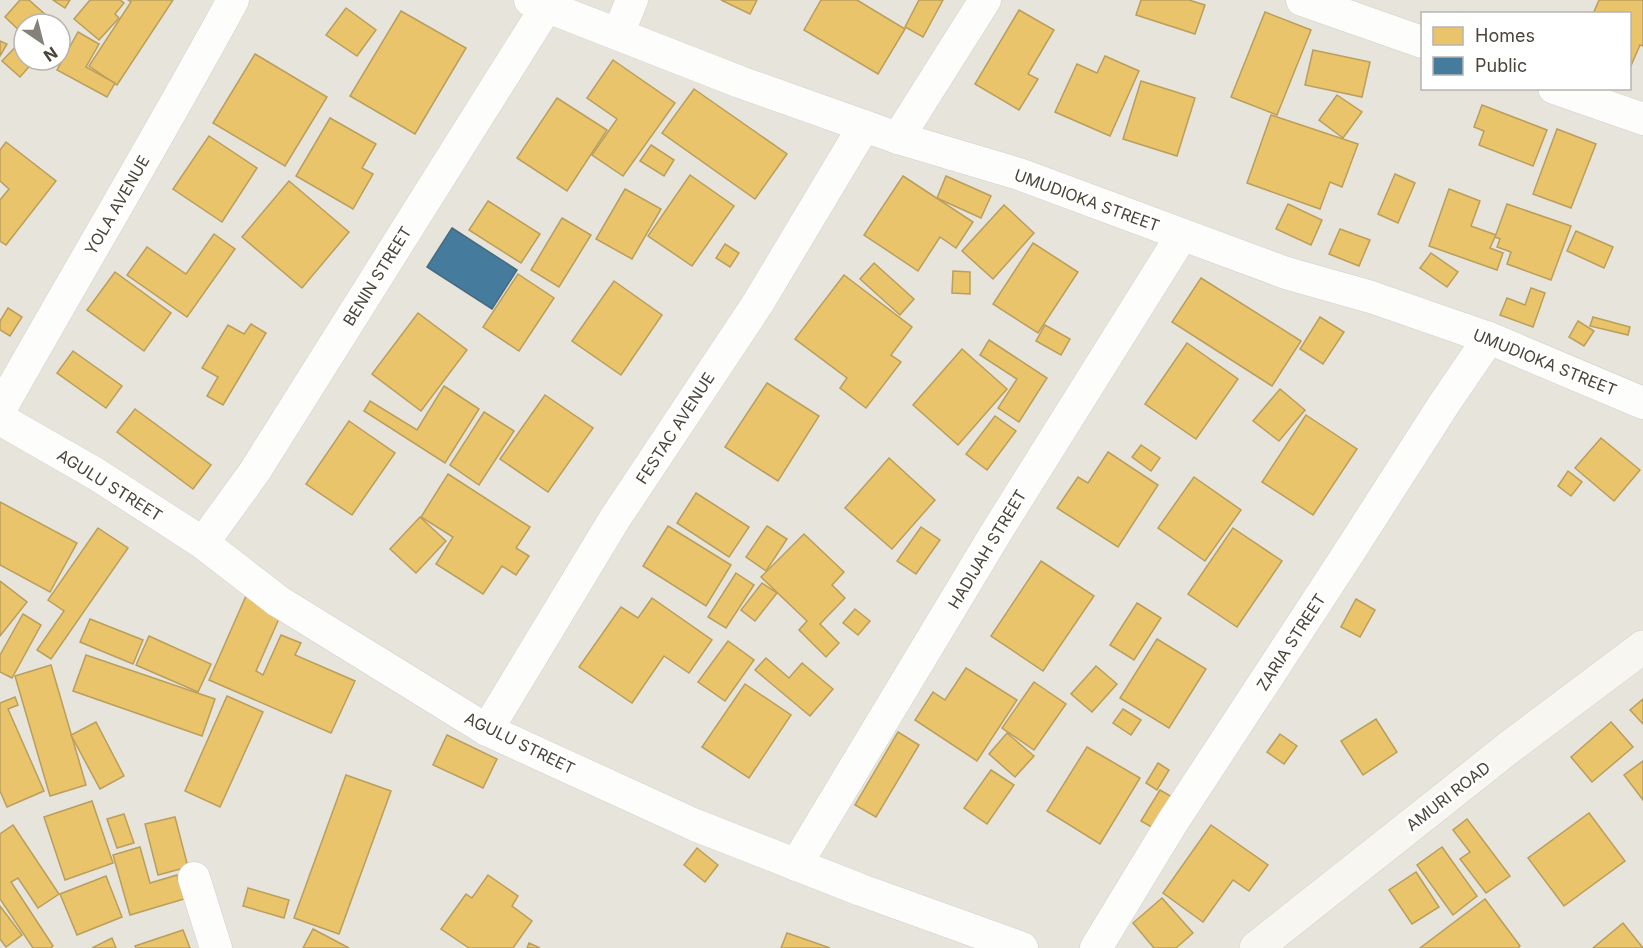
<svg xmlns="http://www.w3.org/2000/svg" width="1643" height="948" font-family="Inter,sans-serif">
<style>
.residential{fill:#e7e4dc;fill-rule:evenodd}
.homes{fill:#e9c46a;stroke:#ba9e5b;stroke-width:1.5}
.public{fill:#457b9d;stroke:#476a7f;stroke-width:1.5}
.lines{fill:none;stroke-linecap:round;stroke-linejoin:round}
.minor-casing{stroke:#d2d0cb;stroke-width:33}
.secondary-casing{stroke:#d3cfc5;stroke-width:34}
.minor{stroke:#fdfdfc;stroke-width:32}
.secondary{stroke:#f7f6f1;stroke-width:33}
.labels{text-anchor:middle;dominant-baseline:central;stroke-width:6;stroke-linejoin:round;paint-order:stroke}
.street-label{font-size:16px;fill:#4b4439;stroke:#fff}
</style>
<rect width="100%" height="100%" fill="#f4f2ee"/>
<!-- residential -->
<path class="residential" d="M0,0H1643V948H0ZM1422,14H1630V88H1422ZM24,24H60V60H24Z"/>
<!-- homes -->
<g class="homes">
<polygon points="20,0 29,0 56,24 24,24 24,35 5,17"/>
<polygon points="53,0 70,0 65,8"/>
<polygon points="90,0 120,0 124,3 115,14 119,18 99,40 74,19"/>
<polygon points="128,0 173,0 117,85 89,66 131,2"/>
<polygon points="721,0 757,0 750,14"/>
<polygon points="821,0 857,0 905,29 878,74 804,30"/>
<polygon points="919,0 943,0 923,37 905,27"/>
<polygon points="1141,0 1189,0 1205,5 1195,34 1136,15"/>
<polygon points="1599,0 1643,0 1643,46 1640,45 1630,68 1630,14 1593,14"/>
<polygon points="346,8 376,30 357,56 326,35"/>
<polygon points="1019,10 1054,30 1028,74 1038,79 1019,110 975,84"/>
<polygon points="401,11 466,48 415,134 350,96"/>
<polygon points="1265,12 1311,30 1277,115 1231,97"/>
<polygon points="78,32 99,44 86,67 115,83 107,97 57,70"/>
<polygon points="24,38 24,60 35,60 20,77 2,61"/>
<polygon points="0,41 7,44 0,56"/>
<polygon points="1313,50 1370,62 1362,97 1305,85"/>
<polygon points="255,54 327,97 285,166 213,123"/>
<polygon points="1105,56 1139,71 1110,136 1055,112 1077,64 1097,73"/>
<polygon points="613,60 675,103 623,176 592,155 617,119 587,98"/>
<polygon points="1141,81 1195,98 1177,156 1123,139"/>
<polygon points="694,89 787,154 755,199 662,133"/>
<polygon points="1337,95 1362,112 1343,138 1319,120"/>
<polygon points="557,98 607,130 567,191 517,158"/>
<polygon points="1482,105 1547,130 1533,166 1479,145 1484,131 1474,127"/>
<polygon points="1271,115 1358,144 1342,187 1330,182 1320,209 1247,183"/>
<polygon points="330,118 376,144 362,168 373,174 353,209 296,176"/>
<polygon points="1557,129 1596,144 1571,208 1533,194"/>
<polygon points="209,136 257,168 222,222 173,189"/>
<polygon points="6,142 56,181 6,245 0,241 0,200 9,189 0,181 0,150"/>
<polygon points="651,145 674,160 664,176 640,161"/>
<polygon points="1395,174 1415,183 1398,223 1378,214"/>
<polygon points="690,175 734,206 692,266 648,236"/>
<polygon points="903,176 973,222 956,248 940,237 918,271 864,235"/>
<polygon points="946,176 991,196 981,218 937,198"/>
<polygon points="289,181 349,232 302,288 242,237"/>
<polygon points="625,189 661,209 632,259 596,239"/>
<polygon points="1449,189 1480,201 1471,226 1496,235 1490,248 1503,253 1497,270 1429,246"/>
<polygon points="488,201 540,234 521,263 469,230"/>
<polygon points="1288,204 1322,220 1311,245 1276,229"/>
<polygon points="1507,204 1571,226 1551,280 1507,264 1511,252 1497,247 1500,239 1495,237"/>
<polygon points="1004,205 1034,233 993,279 962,251"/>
<polygon points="562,218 591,235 559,287 531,270"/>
<polygon points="1340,229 1370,240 1359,266 1329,254"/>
<polygon points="1576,231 1613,247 1604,268 1567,251"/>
<polygon points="214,234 235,249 187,317 127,275 147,247 186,274"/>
<polygon points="1033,243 1078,272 1038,333 993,304"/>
<polygon points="725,244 739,253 730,267 716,258"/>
<polygon points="1431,253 1458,272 1447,287 1420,268"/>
<polygon points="874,263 914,299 900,315 860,279"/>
<polygon points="953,271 970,272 970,294 952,293"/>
<polygon points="115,272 171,313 144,351 87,310"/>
<polygon points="518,274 554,298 519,351 483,327"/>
<polygon points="844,275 912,327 891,355 901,362 866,408 840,388 847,378 795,339"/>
<polygon points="1201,278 1301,341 1272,386 1172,322"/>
<polygon points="614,281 662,315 621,375 572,341"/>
<polygon points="1531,288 1545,293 1533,327 1500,315 1507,298 1525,305"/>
<polygon points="8,308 22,317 10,336 0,330 0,321"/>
<polygon points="418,313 467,350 421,411 372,374"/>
<polygon points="1320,317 1344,332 1323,364 1300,349"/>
<polygon points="1593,317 1630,327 1628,335 1590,326"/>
<polygon points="1578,321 1594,331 1584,346 1569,337"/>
<polygon points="251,324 266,333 223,405 207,396 218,377 202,368 228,325 244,334"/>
<polygon points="1045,325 1070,339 1061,355 1036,341"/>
<polygon points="989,340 1047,378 1019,422 998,408 1017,379 980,355"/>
<polygon points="1187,343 1238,379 1196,439 1145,404"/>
<polygon points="962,349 1007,389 958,445 913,405"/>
<polygon points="73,351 122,386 106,408 57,373"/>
<polygon points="767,383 819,416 778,481 725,447"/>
<polygon points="444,386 479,409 445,463 364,411 370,401 417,430"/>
<polygon points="1280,389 1305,410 1279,441 1253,421"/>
<polygon points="545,395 593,428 548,492 500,459"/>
<polygon points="135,409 211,465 193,489 117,432"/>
<polygon points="484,412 514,431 479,485 450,465"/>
<polygon points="1306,415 1357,449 1313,515 1262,482"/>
<polygon points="995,416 1016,431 987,470 966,454"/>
<polygon points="349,421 395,453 352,515 306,484"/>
<polygon points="1601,438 1640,470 1614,501 1575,468"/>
<polygon points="1141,445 1160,458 1151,471 1132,457"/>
<polygon points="1108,452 1158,485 1118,547 1057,508 1078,477 1088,483"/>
<polygon points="889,458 935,500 892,549 845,508"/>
<polygon points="1568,471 1582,482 1571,496 1558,486"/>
<polygon points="448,474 530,527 516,548 529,556 516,575 502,566 483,594 436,564 453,537 421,517"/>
<polygon points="1194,477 1241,510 1205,561 1158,528"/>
<polygon points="696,493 749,527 729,557 677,523"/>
<polygon points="0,502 77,543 50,592 0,565"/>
<polygon points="420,517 446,541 416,573 390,549"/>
<polygon points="668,526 731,565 706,606 643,566"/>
<polygon points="767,526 787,539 766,571 746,557"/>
<polygon points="921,527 940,540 916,574 897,561"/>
<polygon points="98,528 128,548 51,659 37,650 64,611 48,600"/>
<polygon points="1233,528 1282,561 1237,627 1188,594"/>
<polygon points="804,534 844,572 832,585 845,598 820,624 839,643 826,657 799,630 807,621 761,577"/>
<polygon points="1041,561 1094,596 1043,671 991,636"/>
<polygon points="736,573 754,585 726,628 708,617"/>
<polygon points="0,581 27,602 0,636"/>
<polygon points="762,583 777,593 755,621 741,610"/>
<polygon points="246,596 282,612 256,671 263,675 281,635 301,643 295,655 355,681 331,733 209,680"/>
<polygon points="652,598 712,640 689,673 664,656 632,703 579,667 621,607 638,618"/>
<polygon points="1356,599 1375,610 1360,637 1341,627"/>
<polygon points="1137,603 1161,618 1134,660 1110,645"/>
<polygon points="855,609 870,621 858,635 843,623"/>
<polygon points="23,614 41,625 12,678 0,672 0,655"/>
<polygon points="90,619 143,640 133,664 80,642"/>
<polygon points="149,636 211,664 198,692 136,665"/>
<polygon points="1157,639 1206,669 1169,728 1120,698"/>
<polygon points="728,641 754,660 725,701 698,682"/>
<polygon points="86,655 215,699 202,736 73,691"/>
<polygon points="766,658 789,678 802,663 833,689 810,716 755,670"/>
<polygon points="51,665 86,785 50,796 15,676"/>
<polygon points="1096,666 1117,684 1092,712 1071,694"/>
<polygon points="966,668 1017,700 977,761 915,720 933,692 945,700"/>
<polygon points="1034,682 1066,704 1034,750 1002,728"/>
<polygon points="745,684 791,715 749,778 702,747"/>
<polygon points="227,696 263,712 220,807 185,791"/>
<polygon points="15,697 18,705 8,709 44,791 7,807 0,791 0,703"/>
<polygon points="1643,699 1643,724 1630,710"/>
<polygon points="1123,709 1141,720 1131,735 1113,723"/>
<polygon points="1376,719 1397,752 1363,775 1341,741"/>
<polygon points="96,722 124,776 100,789 71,735"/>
<polygon points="1611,722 1633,747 1592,782 1571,757"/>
<polygon points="898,732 919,745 876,817 855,805"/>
<polygon points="1007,733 1034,756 1015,777 989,754"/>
<polygon points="1280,734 1297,746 1284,764 1267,752"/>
<polygon points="447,735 497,759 483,788 433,765"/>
<polygon points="1087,747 1140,778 1100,844 1047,811"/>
<polygon points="1643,761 1643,800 1624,775"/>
<polygon points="1158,763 1169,770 1157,790 1146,783"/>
<polygon points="991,770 1014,785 987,824 964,808"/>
<polygon points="346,775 391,791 339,934 294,918"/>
<polygon points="1160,790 1174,798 1155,829 1141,821"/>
<polygon points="92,801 113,863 65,880 44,817"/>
<polygon points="1589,813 1625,861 1564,906 1528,858"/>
<polygon points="124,814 134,843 117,848 107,819"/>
<polygon points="175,817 188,867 158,875 145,824"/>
<polygon points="1467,819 1510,876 1486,893 1460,859 1470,852 1453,830"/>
<polygon points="13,825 59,894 38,908 18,878 11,882 53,946 51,948 33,948 0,899 0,834"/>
<polygon points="1211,825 1268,865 1249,891 1233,880 1203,922 1163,893"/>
<polygon points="140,847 150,883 177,875 184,899 130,915 113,855"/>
<polygon points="1442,847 1477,896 1453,915 1417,865"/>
<polygon points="697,848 718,865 705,882 684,865"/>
<polygon points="1416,872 1439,907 1412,924 1389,890"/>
<polygon points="488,875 518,896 512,906 532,921 513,948 469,948 441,929 466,894 472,898"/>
<polygon points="106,876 122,917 77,935 60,894"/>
<polygon points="248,888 289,900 284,918 243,906"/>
<polygon points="1162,898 1193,933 1176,948 1154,948 1133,923"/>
<polygon points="1485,899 1520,946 1518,948 1420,948"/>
<polygon points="0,906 22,935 6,947 0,939"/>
<polygon points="1623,923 1643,948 1593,948"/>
<polygon points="313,929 349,948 303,948"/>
<polygon points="183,930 190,948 136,948 135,946"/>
<polygon points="787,933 830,948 781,948"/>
<polygon points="112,938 116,948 92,948"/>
<polygon points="529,943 540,948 527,948"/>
</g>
<!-- public -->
<polygon class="public" points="452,228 517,270 492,309 427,267"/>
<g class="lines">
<defs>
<g id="minor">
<polyline points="530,0 740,82 864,126 898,138 1019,174 1286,273 1371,297 1489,338 1643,403"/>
<polyline points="1302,0 1422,42"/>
<polyline points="618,34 632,0"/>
<polyline points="1554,88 1643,119"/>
<polyline points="898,138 985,0"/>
<path d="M0,410C77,273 158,138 233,0"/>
<polyline points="0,419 96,474 203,543 278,601 487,730 695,825 861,890 1022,948"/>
<polyline points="203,543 255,471 547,6"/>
<polyline points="487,730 614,520 758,303 864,126"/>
<polyline points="796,865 997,531 1182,235"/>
<polyline points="194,878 216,948"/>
<polyline points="1096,948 1172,823 1346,557 1444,404 1489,338"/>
</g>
<polyline id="secondary" points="1256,948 1511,746 1643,647"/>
</defs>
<!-- minor casing -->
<use href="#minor" class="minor-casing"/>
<!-- secondary casing -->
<use href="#secondary" class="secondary-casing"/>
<!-- minor -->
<use href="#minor" class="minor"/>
<!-- secondary -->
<use href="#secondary" class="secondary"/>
</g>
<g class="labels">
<!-- street labels -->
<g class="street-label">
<text transform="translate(1087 200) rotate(20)">UMUDIOKA STREET</text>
<text transform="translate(117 205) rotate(-60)">YOLA AVENUE</text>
<text transform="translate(377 276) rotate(-58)">BENIN STREET</text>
<text transform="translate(1545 362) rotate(22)">UMUDIOKA STREET</text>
<text transform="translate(675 428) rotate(-57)">FESTAC AVENUE</text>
<text transform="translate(110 485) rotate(32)">AGULU STREET</text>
<text transform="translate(987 549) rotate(-59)">HADIJAH STREET</text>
<text transform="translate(1291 642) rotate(-57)">ZARIA STREET</text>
<text transform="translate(520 743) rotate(26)">AGULU STREET</text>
<text transform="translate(1448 796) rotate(-38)">AMURI ROAD</text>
</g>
</g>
<!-- legend -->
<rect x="1421" y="12" width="210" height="78" fill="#ffffff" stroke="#b7b4b0" stroke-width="1.5"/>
<rect x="1433" y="27" width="30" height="18" fill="#e9c46a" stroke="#b7b4b0" stroke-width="1.5"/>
<text x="1475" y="42" font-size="18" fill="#4b4439">Homes</text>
<rect x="1433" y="57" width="30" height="18" fill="#457b9d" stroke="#b7b4b0" stroke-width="1.5"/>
<text x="1475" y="72" font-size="18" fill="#4b4439">Public</text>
<!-- north arrow -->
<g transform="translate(42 42) rotate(145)"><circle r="28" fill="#ffffff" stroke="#b7b4b0" stroke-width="1.5"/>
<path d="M0-4.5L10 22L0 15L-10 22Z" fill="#868178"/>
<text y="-9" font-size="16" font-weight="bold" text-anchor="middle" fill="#4b4439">N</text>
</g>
</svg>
